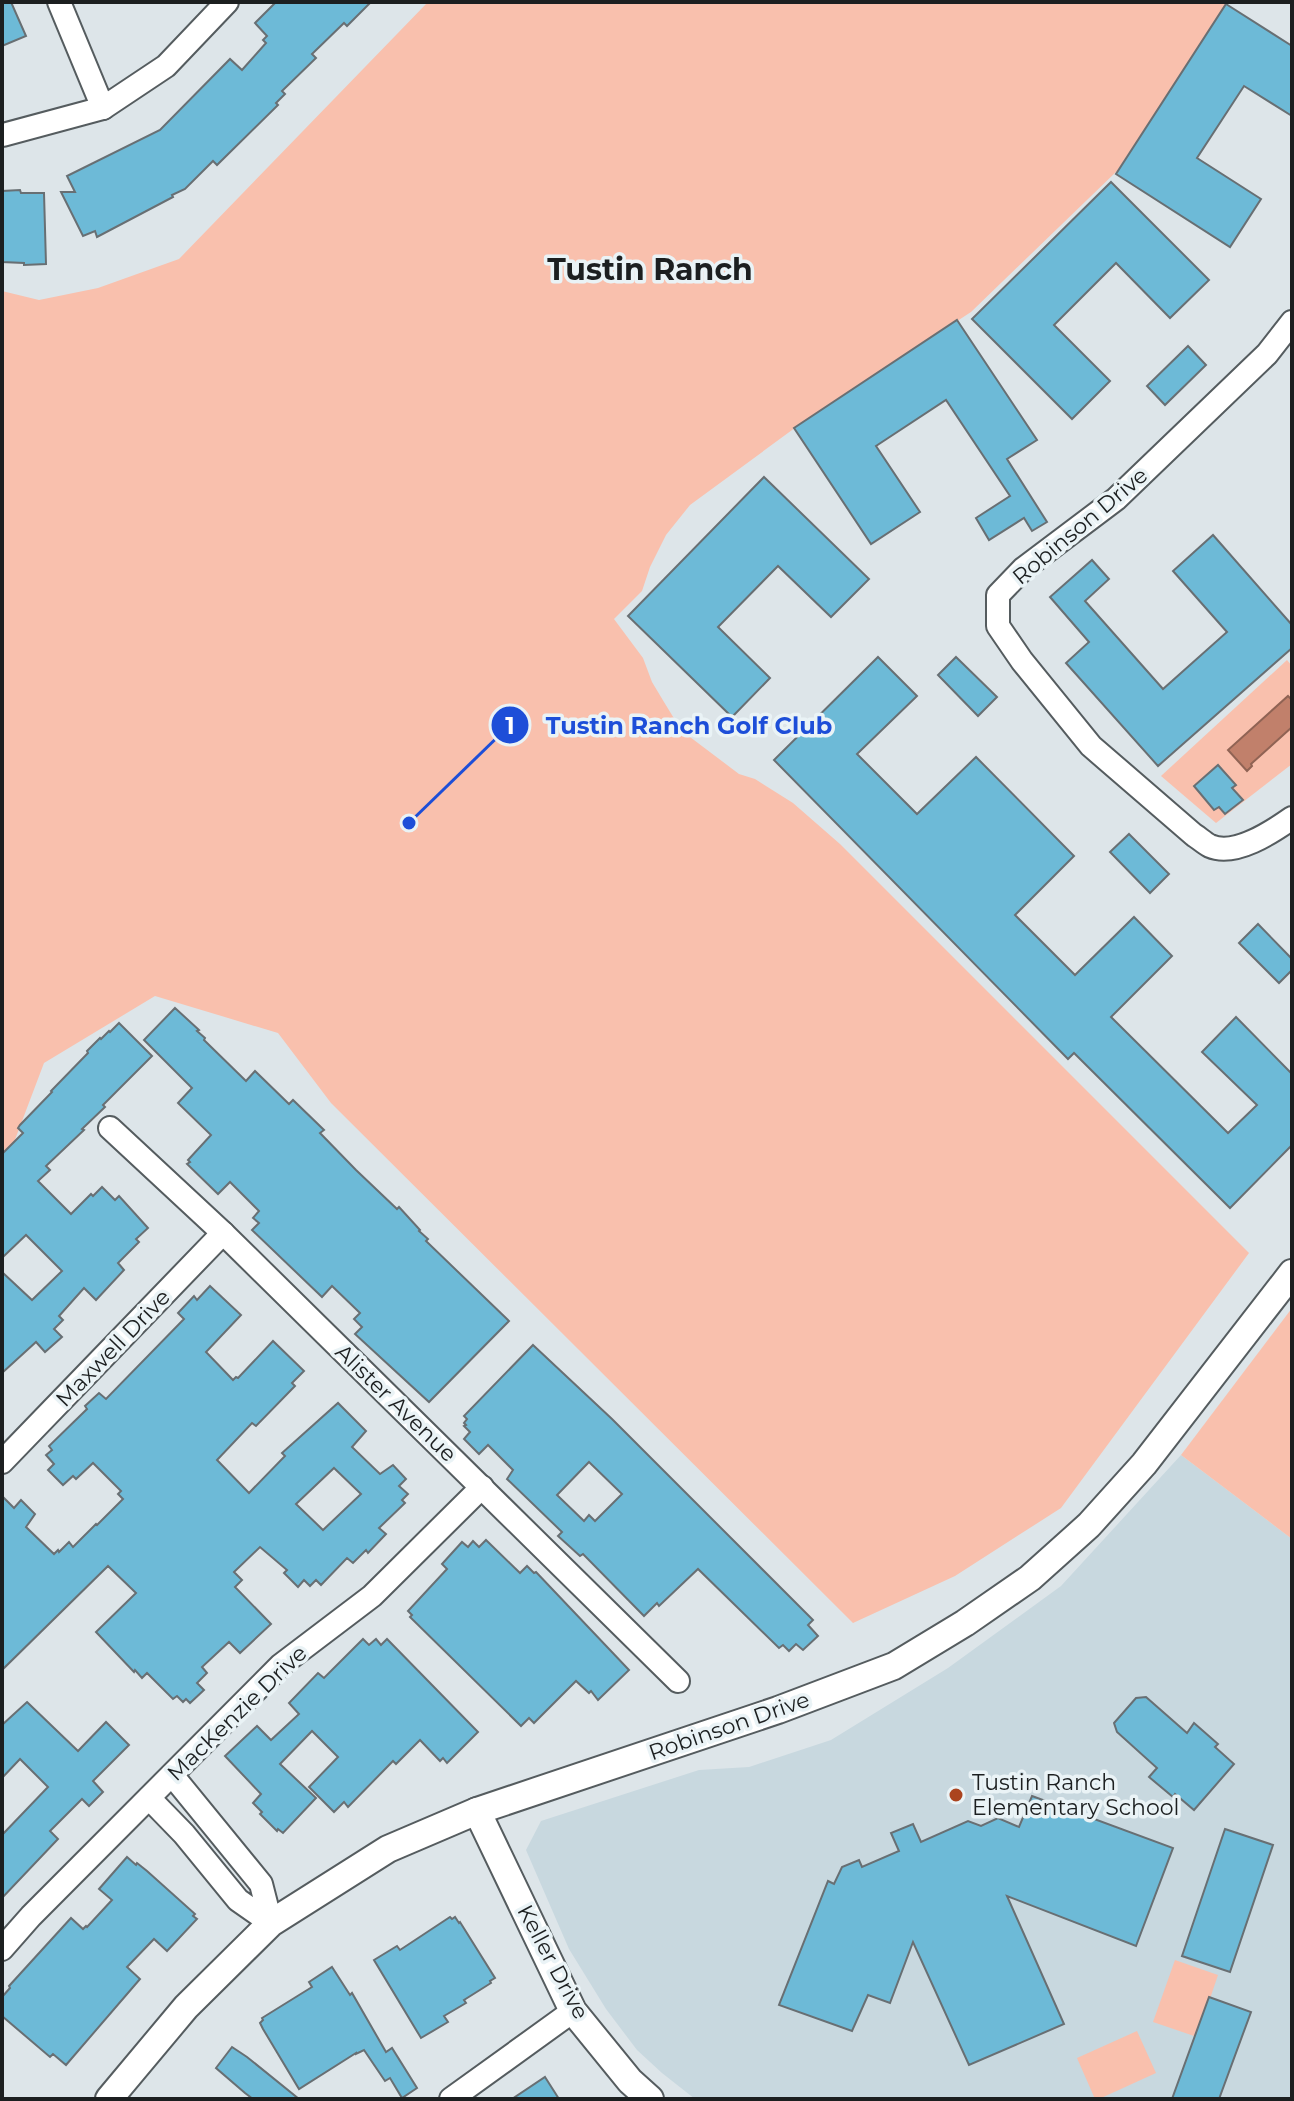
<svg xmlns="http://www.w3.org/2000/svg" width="1294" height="2101" font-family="Montserrat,sans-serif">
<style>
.built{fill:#c8d8df}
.green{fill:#f9c0ad}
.water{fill:#c1806b;stroke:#906354;stroke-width:2}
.building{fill:#6dbad7;stroke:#686f73;stroke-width:2;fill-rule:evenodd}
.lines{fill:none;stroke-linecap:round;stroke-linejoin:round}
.minor-casing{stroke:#555c5f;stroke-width:26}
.tertiary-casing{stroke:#555c5f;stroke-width:30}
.minor{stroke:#fff;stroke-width:22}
.tertiary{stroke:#fff;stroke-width:26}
.poi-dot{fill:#ab441f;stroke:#eaf3f6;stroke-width:3}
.labels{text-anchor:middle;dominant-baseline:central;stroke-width:7;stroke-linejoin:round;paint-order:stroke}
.street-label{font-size:22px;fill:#1c1f20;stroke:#eaf3f6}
.poi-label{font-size:22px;fill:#1c1f20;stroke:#eaf3f6;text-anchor:start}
.district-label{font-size:30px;font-weight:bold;fill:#1c1f20;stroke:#eaf3f6}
.leader{fill:none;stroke:#1d4ed8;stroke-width:3}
.callout-dot{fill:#1d4ed8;stroke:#eaf3f6;stroke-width:3}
.mark-label{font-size:24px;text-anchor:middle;font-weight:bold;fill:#fff}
.callout-label{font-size:24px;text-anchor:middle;font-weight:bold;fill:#1d4ed8;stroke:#eaf3f6;stroke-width:7;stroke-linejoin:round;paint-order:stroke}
</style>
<rect width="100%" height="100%" fill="#dde5e9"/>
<!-- built -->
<polygon class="built" points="1181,1455 1292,1539 1292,2099 695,2099 662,2073 637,2050 606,2009 569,1949 526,1850 541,1821 699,1770 749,1767 831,1740 948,1668 1061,1586"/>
<!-- green -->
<g class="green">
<polygon points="428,2 1228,2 1117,171 971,312 803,422 690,505 666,535 650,567 642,591 614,619 643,658 652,682 664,702 675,720 690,737 739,774 755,779 793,803 840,844 1249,1253 1061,1508 955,1576 853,1623 331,1103 278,1033 155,996 44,1063 2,1174 2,291 39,300 98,288 179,259"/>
<polygon points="1287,660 1292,666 1292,764 1216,823 1161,776"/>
<polygon points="1292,1308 1292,1539 1181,1455"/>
<polygon points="1175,1960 1218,1975 1197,2037 1153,2022"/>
<polygon points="1137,2031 1156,2073 1099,2099 1095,2099 1077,2058"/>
</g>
<!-- water -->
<polygon class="water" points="1288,696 1292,700 1292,727 1251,764 1252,766 1247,771 1228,750"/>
<!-- building -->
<g class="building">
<polygon points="2,2 11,2 26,36 2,46"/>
<polygon points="276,2 371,2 347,26 344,23 312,54 316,58 282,91 285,94 276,103 278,105 217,165 213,161 185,189 172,195 173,197 97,237 95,231 83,236 61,192 75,192 67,176 160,130 230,59 242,70 266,43 263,40 267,36 255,23"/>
<polygon points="1226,4 1292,46 1292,116 1244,86 1197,158 1261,199 1230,247 1116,174"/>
<polygon points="1111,182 1209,280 1170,318 1116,263 1054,325 1110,381 1072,419 972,319"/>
<polygon points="20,190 21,193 44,193 46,264 24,265 24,263 2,262 2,191"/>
<polygon points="957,320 1037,440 1007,459 1047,522 1032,531 1024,518 989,540 976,518 1010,496 946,400 876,446 920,512 871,544 794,428"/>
<polygon points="1188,346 1206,365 1165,405 1147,386"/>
<polygon points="764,477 869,579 831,617 778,566 718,627 770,678 732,717 628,616"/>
<polygon points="1213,535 1292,625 1292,648 1158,766 1066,663 1089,642 1050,597 1092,560 1109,579 1085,601 1163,689 1227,632 1173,571"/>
<polygon points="878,657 917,696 857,754 917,814 976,757 1074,856 1015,915 1075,975 1134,917 1172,956 1111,1017 1228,1133 1257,1105 1202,1052 1236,1017 1292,1074 1292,1145 1230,1208 1074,1053 1068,1059 774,760"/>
<polygon points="956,657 997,697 978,716 938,675"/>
<polygon points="1218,765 1236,785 1232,788 1243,800 1225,814 1219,807 1214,810 1194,786"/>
<polygon points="1129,834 1169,874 1150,893 1110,852"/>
<polygon points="1258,924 1292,959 1292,970 1279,983 1239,943"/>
<polygon points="175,1008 199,1030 197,1031 205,1038 204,1040 246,1081 255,1071 289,1104 293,1100 324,1130 320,1133 356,1170 397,1209 399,1207 420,1230 419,1231 428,1239 426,1241 509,1321 429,1402 355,1334 362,1327 354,1319 360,1313 332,1286 322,1297 252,1230 259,1223 253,1218 259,1211 230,1182 218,1194 187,1164 190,1162 188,1160 211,1135 178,1103 192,1088 144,1040"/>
<polygon points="119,1023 152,1056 103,1105 105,1107 82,1129 84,1130 46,1166 50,1170 38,1181 71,1214 91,1194 93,1196 102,1187 115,1200 119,1196 148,1228 136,1239 139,1242 118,1263 124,1270 96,1300 84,1288 59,1316 63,1320 54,1329 62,1337 45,1352 36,1342 2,1373 2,1272 32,1300 62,1271 26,1235 2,1258 2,1154 23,1133 18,1128 20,1125 52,1092 51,1091 88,1053 87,1051 100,1038 101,1039 109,1031 110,1032"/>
<path d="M210,1286L241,1315L206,1352L233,1380L236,1377L238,1378L273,1341L304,1371L292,1383L295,1386L256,1426L252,1423L217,1460L249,1493L285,1456L282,1453L338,1403L366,1431L352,1447L380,1474L393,1465L406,1479L399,1486L408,1494L402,1500L405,1503L379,1528L386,1534L368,1553L366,1550L353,1563L347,1558L321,1585L316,1580L310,1586L304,1580L298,1587L284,1573L287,1570L260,1547L234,1572L242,1580L235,1587L271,1624L240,1653L229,1642L202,1667L207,1673L197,1683L204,1690L190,1703L186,1699L183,1702L177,1696L173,1699L147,1673L142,1678L135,1670L134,1672L96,1632L136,1593L108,1566L2,1670V1496L14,1508L21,1500L35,1514L26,1527L54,1554L58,1550L59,1552L69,1542L73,1547L96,1524L97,1525L123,1499L118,1494L121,1491L93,1463L76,1479L73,1476L63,1485L48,1470L54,1464L46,1455L52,1450L49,1446L87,1409L85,1406L99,1393L106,1399L184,1319L178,1313L194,1296L197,1300ZM334,1468L361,1494L323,1530L296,1504Z"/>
<path d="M533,1345L612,1419L813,1620L808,1625L818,1636L803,1650L796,1644L789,1651L783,1645L779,1648L698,1569L659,1606L657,1603L644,1616L583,1554L580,1556L558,1536L562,1532L507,1479L513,1470L488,1445L479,1454L464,1439L470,1432L464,1426L466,1425L464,1423L467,1419L464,1416ZM589,1462L622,1494L595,1521L589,1515L584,1521L557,1495Z"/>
<polygon points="486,1540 520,1573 527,1566 534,1573 536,1572 629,1670 598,1700 591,1691 589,1693 576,1681 534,1723 529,1718 521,1726 410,1617 412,1615 408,1611 447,1569 442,1564 462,1542 468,1547 473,1541 479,1547"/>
<polygon points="363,1639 369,1645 376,1639 381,1645 387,1639 478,1732 447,1763 443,1758 440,1761 420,1740 396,1764 393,1761 348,1807 344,1802 334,1812 309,1787 338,1757 312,1731 280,1764 316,1798 283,1833 278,1829 277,1831 260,1814 262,1812 253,1803 261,1794 225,1756 257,1726 271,1740 299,1714 289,1703 318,1673 324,1678"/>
<polygon points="1146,1697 1187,1733 1194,1723 1218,1744 1215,1747 1234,1764 1194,1810 1175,1794 1173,1797 1149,1777 1157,1768 1117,1732 1114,1723 1136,1698"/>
<polygon points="27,1702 78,1751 106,1722 129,1745 93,1781 103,1792 89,1806 82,1799 50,1831 58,1839 2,1898 2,1835 48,1787 20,1759 2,1778 2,1725"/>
<polygon points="1032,1796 1173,1848 1136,1946 1007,1896 1064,2024 969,2065 913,1942 890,2003 868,1995 852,2031 779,2005 828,1881 834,1884 842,1867 859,1860 862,1867 899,1851 891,1833 913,1824 921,1842 968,1821 981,1826 998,1818 1019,1827"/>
<polygon points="1225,1829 1273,1845 1230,1972 1182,1956"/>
<polygon points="127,1857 136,1865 137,1863 147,1871 195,1914 193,1916 197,1919 167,1951 154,1939 127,1967 140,1979 66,2065 53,2054 50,2057 2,2016 2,1997 10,1988 9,1986 71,1918 83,1929 86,1926 87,1927 112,1900 99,1889"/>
<polygon points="450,1917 452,1919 455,1917 459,1923 460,1922 495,1978 490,1981 491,1983 464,2000 466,2003 444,2016 448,2022 421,2038 374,1960 397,1946 400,1950"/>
<polygon points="332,1967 350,1995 352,1993 386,2052 392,2048 417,2088 402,2098 390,2078 385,2081 364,2050 356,2054 356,2053 299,2089 263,2029 260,2023 263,2020 262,2018 312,1987 309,1982"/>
<polygon points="1209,1997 1251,2012 1219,2099 1172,2099"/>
<polygon points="232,2047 247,2057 299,2099 253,2099 245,2093 216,2068"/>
<polygon points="545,2077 559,2099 512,2099"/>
</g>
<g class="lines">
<defs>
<g id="minor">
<polyline points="59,2 103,108"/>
<polyline points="3,135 103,108 166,66 227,2"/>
<path d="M1292,322L1267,354L1116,499L1023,569L998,595V626L1022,661L1091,746L1194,835C1199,838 1204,843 1210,846C1235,857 1272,832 1292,818"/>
<polyline points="110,1128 223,1233 678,1681"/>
<polyline points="2,1462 223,1233"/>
<polyline points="149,1798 184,1834 238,1900 271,1923 261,1884 172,1775"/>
<polyline points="2,1949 31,1916 281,1665 372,1596 482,1487"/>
<polyline points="451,2099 573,2011"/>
</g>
<g id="tertiary">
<polyline points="477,1811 573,2011 630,2081 650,2099"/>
<polyline points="109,2099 186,2007 271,1923 388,1849 477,1811 778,1710 894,1666 965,1623 1030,1578 1089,1525 1144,1464 1292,1273"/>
</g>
</defs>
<!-- minor casing -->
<use href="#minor" class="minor-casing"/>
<!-- tertiary casing -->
<use href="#tertiary" class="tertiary-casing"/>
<!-- minor -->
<use href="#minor" class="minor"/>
<!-- tertiary -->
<use href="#tertiary" class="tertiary"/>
</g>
<!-- markers -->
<circle class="poi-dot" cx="956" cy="1795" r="8"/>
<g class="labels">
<!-- street labels -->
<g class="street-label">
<text transform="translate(1080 526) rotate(-40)">Robinson Drive</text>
<text transform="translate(113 1348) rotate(-46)">Maxwell Drive</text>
<text transform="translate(396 1403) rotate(44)">Alister Avenue</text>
<text transform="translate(237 1713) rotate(-44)">MacKenzie Drive</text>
<text transform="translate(729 1726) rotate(-19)">Robinson Drive</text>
<text transform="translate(553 1962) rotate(62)">Keller Drive</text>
</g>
<!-- poi labels -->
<g class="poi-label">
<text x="972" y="1782">Tustin Ranch<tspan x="972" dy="25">Elementary School</tspan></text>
</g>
<!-- district labels -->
<g class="district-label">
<text x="650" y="269">Tustin Ranch</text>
</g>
</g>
<!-- callouts -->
<path class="leader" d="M409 823L510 725"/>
<g class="callout-dot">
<circle cx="409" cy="823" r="8"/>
<circle cx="510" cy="725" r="20"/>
</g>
<g class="mark-label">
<text x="510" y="734">1</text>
</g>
<g class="callout-label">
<text x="689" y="734">Tustin Ranch Golf Club</text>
</g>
<!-- border -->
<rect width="1294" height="2101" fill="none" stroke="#1c1f20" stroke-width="8"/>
</svg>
